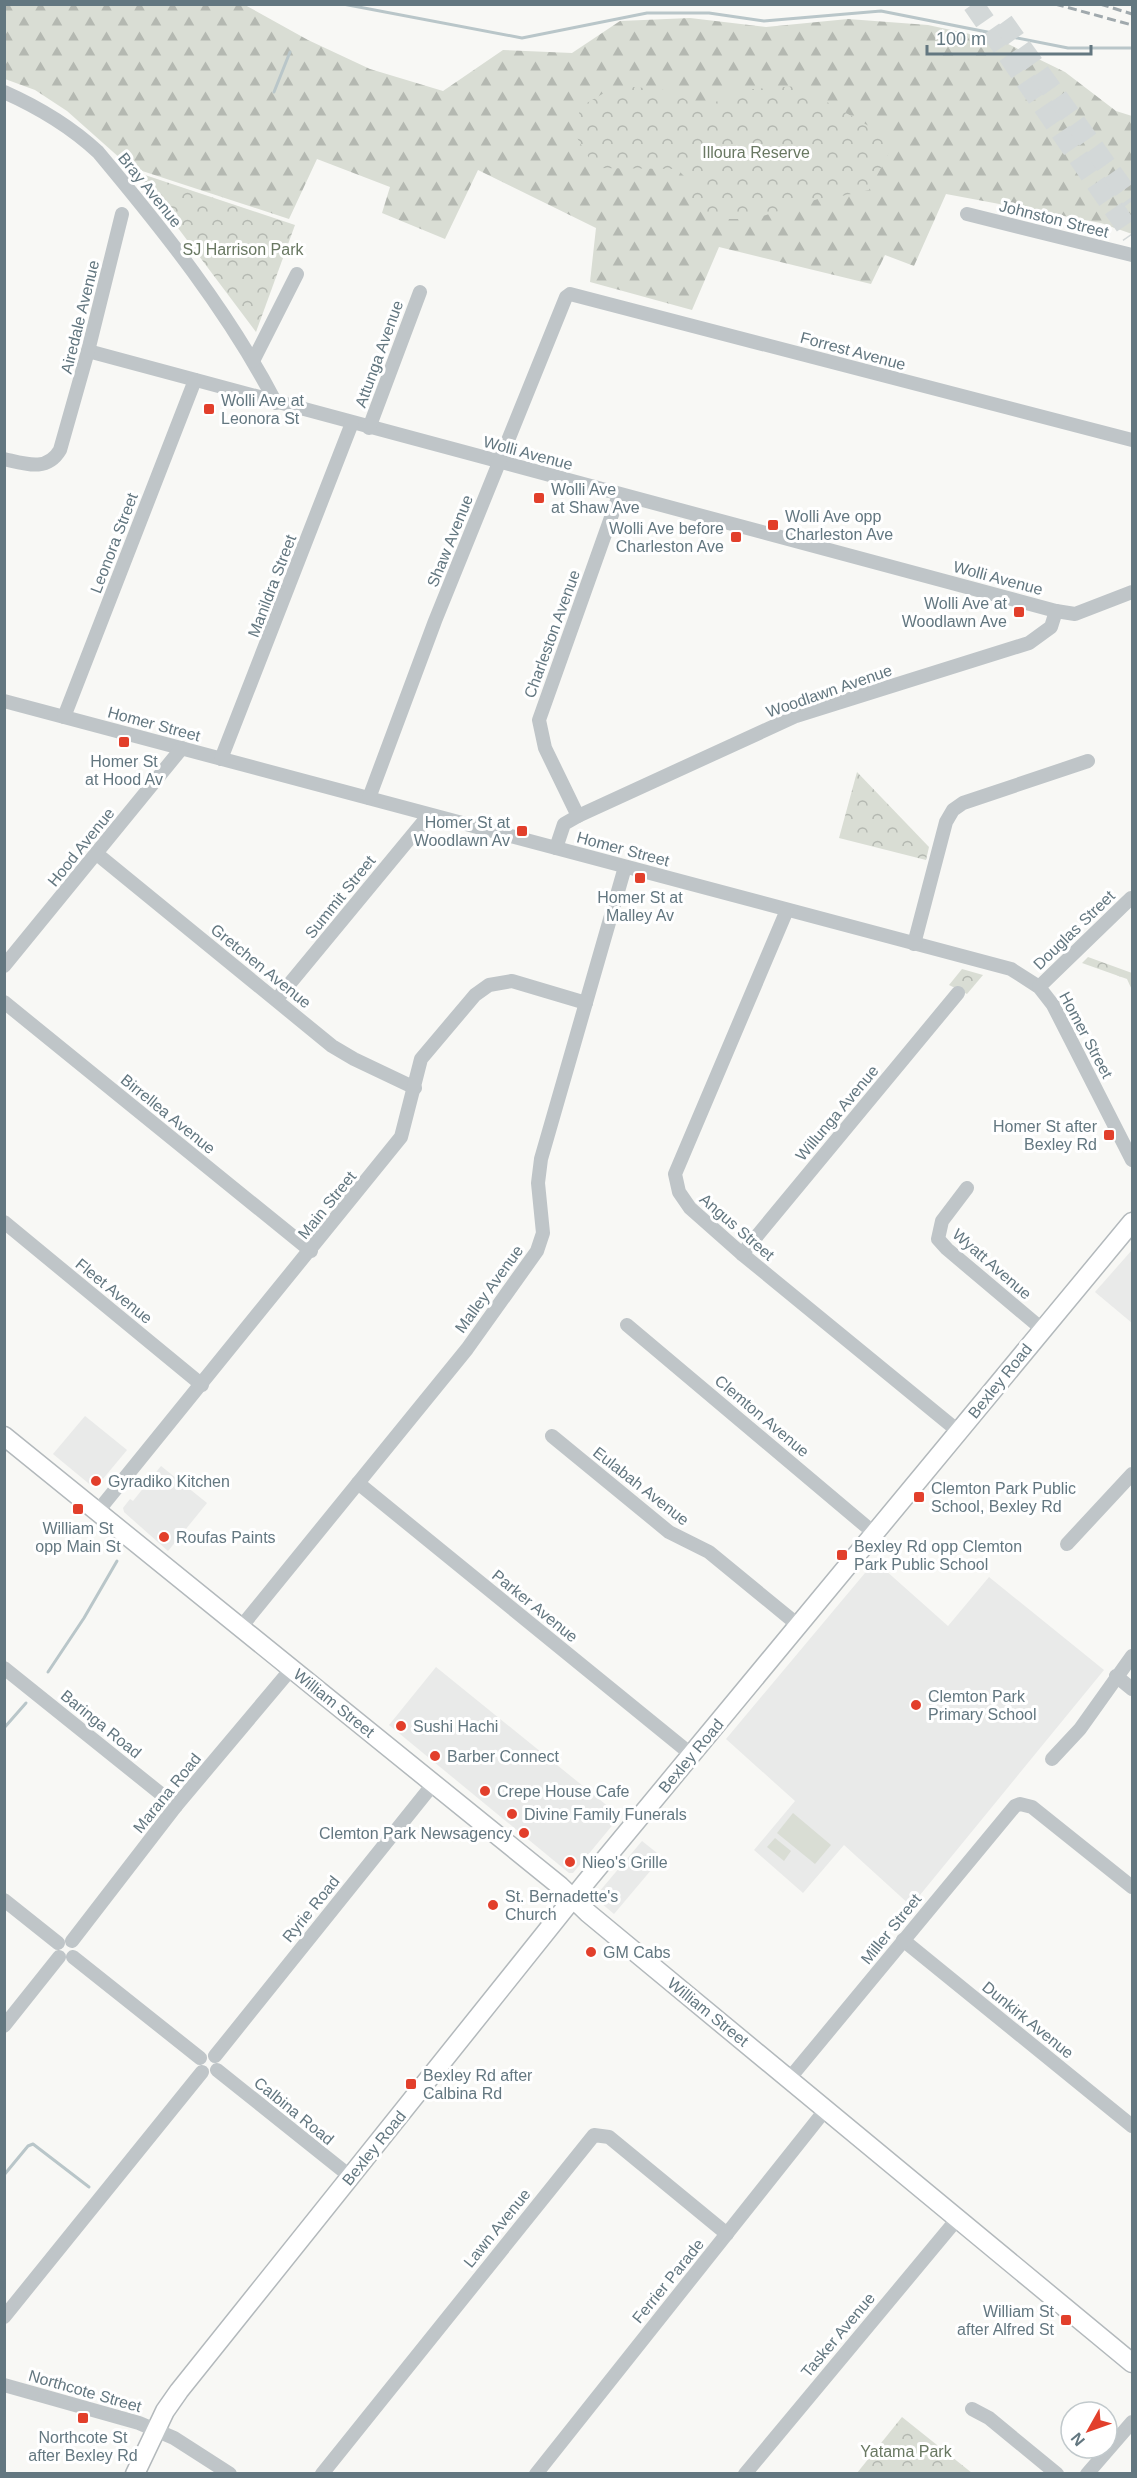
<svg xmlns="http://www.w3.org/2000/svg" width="1137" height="2478" font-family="Arial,sans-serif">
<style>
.built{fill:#e9eae9}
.forest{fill:url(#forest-firs)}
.park{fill:url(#park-crowns)}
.garden{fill:#d9ddd4}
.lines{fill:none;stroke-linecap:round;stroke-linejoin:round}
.stream{stroke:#b9c6c9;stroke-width:3}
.highway-tunnel{stroke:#d3d8d8;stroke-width:21;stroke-dasharray:21 10;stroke-linecap:butt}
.major-casing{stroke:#b3b9bc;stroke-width:21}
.minor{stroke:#bfc5c8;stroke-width:14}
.major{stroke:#fff;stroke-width:18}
.rail{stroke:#a0a9ad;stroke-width:3;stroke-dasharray:9 4.5;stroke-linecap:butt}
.poi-dot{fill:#e23f2b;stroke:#fff;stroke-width:2}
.labels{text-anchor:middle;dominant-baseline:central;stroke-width:6;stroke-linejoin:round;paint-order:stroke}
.park-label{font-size:16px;fill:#697862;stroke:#fff}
.street-label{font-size:16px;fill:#637780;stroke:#fff}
.poi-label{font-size:16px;fill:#637780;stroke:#fff;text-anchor:start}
</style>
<defs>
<pattern id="forest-firs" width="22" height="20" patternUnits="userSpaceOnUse" patternTransform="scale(1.5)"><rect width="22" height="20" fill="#d9ddd4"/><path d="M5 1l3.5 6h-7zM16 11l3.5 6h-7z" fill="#b4b8b1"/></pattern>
<pattern id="park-crowns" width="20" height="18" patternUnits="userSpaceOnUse" patternTransform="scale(1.5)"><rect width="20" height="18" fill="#d9ddd4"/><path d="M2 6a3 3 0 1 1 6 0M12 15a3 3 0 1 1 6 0" fill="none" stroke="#b4b8b1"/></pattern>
</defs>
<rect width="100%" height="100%" fill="#f8f8f5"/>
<!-- built -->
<g class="built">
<polygon points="1132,1250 1132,1323 1095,1292"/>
<polygon points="85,1416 127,1450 97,1486 93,1487 53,1454"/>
<polygon points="161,1466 207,1503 168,1551 124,1512 123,1508 130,1499 133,1501"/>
<polygon points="875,1561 948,1626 989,1577 1104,1670 911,1906 844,1845 803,1893 754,1850 795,1801 726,1739"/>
<polygon points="436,1667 620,1816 573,1873 569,1873 389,1725"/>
<polygon points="642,1841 662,1857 614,1914 600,1902 599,1892"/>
</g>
<!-- forest -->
<polygon class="forest" points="4,5 245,5 308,40 370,69 443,91 503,50 572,53 620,21 690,18 766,27 848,19 928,25 1002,41 1065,72 1116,111 1132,116 1132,234 1101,223 946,194 914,266 885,255 871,284 719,247 692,310 590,282 596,228 478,170 445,239 382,213 390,187 317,159 289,219 130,167 67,111 35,90 5,79"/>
<!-- park -->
<g class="park">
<polygon points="799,86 895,141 869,190 833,198 818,199 753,219 724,219 704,215 692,202 690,182 677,169 595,168 576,136 580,107 604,93 634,87 674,91 707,115 724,91"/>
<polygon points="136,172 295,225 256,332"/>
<polygon points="857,772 929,847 926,860 839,838"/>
<polygon points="1088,957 1132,973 1132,990 1127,979 1082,963"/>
<polygon points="962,969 983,975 967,994 949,985"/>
<polygon points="902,2417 972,2473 857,2473"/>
</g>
<!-- garden -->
<g class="garden">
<polygon points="793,1813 831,1845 815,1864 777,1833"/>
<polygon points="775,1838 791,1851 784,1861 767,1847"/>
</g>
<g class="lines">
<!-- stream -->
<g class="stream">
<polyline points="343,4 522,38 647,13 709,13 764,21 881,11 1068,48 1132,48"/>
<polyline points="274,92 290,52"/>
<polyline points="48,1672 84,1618 117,1561"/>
<polyline points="4,1728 26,1703"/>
<polyline points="4,2175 28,2146 33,2144 89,2187"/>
</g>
<!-- highway-tunnel -->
<g class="highway-tunnel">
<polyline points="973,4 1132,235"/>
<polyline points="1003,22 1132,201"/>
</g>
<defs>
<g id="major">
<polyline points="4,1436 560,1886 588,1913 1132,2363"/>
<polyline points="135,2474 165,2411 179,2391 586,1882 1132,1222"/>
</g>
</defs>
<!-- major casing -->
<use href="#major" class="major-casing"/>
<!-- minor -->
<g class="minor">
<path d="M4,92C40,108 70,126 98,152C164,231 228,311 276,403"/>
<polyline points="967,214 1132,255"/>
<polyline points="88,351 1056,611 1075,614 1132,592"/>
<polyline points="253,361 297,274"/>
<polyline points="369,428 420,292"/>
<path d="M4,459C26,464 47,472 60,450L88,351L122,214"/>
<polyline points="4,701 1011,969 1039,987 1053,1005 1132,1160"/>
<polyline points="64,717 195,380"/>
<polyline points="221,759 352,423"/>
<polyline points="369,798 435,621 566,297 570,294 1132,440"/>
<polyline points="578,816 545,748 539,720 619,495"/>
<polyline points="556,848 564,824 578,816 796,716 1029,643 1051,627 1056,611"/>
<polyline points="97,854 332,1046 354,1059 415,1088"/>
<polyline points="787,910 675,1174 679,1192 690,1208 742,1254 958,1431"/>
<polyline points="914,944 946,822 953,810 963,803 1088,761"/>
<polyline points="4,966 182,748"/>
<polyline points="1039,987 1131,898 1132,898"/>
<polyline points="277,999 429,815"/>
<polyline points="4,1002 311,1251"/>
<polyline points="967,1188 942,1221 938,1239 947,1249 1042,1329"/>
<polyline points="4,1222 202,1385"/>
<polyline points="742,1254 958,993"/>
<polyline points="627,1325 874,1533"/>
<polyline points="552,1436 669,1532 709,1552 798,1625"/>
<polyline points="358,1483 692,1755"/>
<polyline points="98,1511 401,1137 421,1059 475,995 489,985 512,981 586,1003"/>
<polyline points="1067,1544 1132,1474"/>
<polyline points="241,1627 467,1349 537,1251 543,1233 538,1183 541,1159 625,867"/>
<polyline points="4,1668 176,1806"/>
<polyline points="1116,1676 1132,1689"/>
<polyline points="1052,1759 1080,1729 1132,1656"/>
<polyline points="4,1900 58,1943"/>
<polyline points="903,1940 1132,2126"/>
<polyline points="72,1941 176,1806 292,1668"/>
<polyline points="73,1957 200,2058"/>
<polyline points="4,2026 59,1957"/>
<polyline points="215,2056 434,1783"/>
<polyline points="217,2070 351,2177"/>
<polyline points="789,2079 1015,1806 1020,1804 1032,1807 1132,1887"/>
<polyline points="4,2317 202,2072"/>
<polyline points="4,2385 139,2423 174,2438 230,2474"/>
<polyline points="972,2409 989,2418 1057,2474"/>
<polyline points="322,2474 594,2135 609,2137 727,2234"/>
<polyline points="536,2474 826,2109"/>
<polyline points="745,2474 958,2218"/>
<polyline points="1087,2474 1132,2422"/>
</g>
<!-- major -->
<use href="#major" class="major"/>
<!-- rail -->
<g class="rail">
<polyline points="1055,4 1132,25"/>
<polyline points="1100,4 1132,14"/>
</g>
</g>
<!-- markers -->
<g class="poi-dot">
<rect x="203" y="403" width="12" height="12" rx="3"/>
<rect x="533" y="492" width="12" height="12" rx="3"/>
<rect x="767" y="519" width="12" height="12" rx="3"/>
<rect x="730" y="531" width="12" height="12" rx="3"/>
<rect x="1013" y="606" width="12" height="12" rx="3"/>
<rect x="118" y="736" width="12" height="12" rx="3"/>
<rect x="516" y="825" width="12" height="12" rx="3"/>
<rect x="634" y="872" width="12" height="12" rx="3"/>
<rect x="1103" y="1129" width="12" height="12" rx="3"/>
<circle cx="96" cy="1481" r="6"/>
<rect x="913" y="1491" width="12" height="12" rx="3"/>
<rect x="72" y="1503" width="12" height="12" rx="3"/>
<circle cx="164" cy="1537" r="6"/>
<rect x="836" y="1549" width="12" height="12" rx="3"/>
<circle cx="916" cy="1705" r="6"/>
<circle cx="401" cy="1726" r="6"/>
<circle cx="435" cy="1756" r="6"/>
<circle cx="485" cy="1791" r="6"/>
<circle cx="512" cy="1814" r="6"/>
<circle cx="524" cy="1833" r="6"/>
<circle cx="570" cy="1862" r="6"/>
<circle cx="493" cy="1905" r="6"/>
<circle cx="591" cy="1952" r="6"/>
<rect x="405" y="2078" width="12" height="12" rx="3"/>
<rect x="1060" y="2314" width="12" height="12" rx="3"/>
<rect x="77" y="2412" width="12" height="12" rx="3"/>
</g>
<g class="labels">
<!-- park labels -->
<g class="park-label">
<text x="756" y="152">Illoura Reserve</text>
<text x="243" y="249">SJ Harrison Park</text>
<text x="906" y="2451">Yatama Park</text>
</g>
<!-- street labels -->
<g class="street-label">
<text transform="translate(150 190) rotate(51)">Bray Avenue</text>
<text transform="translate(1054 219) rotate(14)">Johnston Street</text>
<text transform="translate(80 317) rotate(-76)">Airedale Avenue</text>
<text transform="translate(853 351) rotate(15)">Forrest Avenue</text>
<text transform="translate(379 354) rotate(-70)">Attunga Avenue</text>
<text transform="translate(528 453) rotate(15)">Wolli Avenue</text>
<text transform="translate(450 541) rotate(-68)">Shaw Avenue</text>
<text transform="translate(114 543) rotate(-69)">Leonora Street</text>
<text transform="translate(998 578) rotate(15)">Wolli Avenue</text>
<text transform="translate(272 586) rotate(-69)">Manildra Street</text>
<text transform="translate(552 634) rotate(-70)">Charleston Avenue</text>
<text transform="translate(829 691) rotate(-19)">Woodlawn Avenue</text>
<text transform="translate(154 724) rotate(15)">Homer Street</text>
<text transform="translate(81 847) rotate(-51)">Hood Avenue</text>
<text transform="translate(623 849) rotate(15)">Homer Street</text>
<text transform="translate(340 897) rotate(-51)">Summit Street</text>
<text transform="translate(1074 930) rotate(-44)">Douglas Street</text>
<text transform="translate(261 966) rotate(39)">Gretchen Avenue</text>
<text transform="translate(1086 1035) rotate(62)">Homer Street</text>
<text transform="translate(837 1113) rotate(-50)">Willunga Avenue</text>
<text transform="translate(168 1114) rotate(39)">Birrellea Avenue</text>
<text transform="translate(327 1205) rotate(-51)">Main Street</text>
<text transform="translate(737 1227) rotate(41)">Angus Street</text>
<text transform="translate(992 1264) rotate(41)">Wyatt Avenue</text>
<text transform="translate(489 1289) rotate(-54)">Malley Avenue</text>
<text transform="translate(114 1291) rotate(39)">Fleet Avenue</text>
<text transform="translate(1000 1381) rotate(-51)">Bexley Road</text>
<text transform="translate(762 1416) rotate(40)">Clemton Avenue</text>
<text transform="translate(641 1486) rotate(38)">Eulabah Avenue</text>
<text transform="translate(535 1606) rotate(39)">Parker Avenue</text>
<text transform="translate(334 1703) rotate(39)">William Street</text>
<text transform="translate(101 1724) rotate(39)">Baringa Road</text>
<text transform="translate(691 1756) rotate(-50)">Bexley Road</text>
<text transform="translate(167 1793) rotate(-51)">Marana Road</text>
<text transform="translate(311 1909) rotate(-51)">Ryrie Road</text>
<text transform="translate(891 1929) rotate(-51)">Miller Street</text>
<text transform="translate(708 2012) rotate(39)">William Street</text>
<text transform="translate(1028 2020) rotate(39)">Dunkirk Avenue</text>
<text transform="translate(294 2111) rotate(39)">Calbina Road</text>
<text transform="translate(374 2148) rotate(-51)">Bexley Road</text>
<text transform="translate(497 2228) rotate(-51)">Lawn Avenue</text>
<text transform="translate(668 2281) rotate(-51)">Ferrier Parade</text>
<text transform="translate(838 2335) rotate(-50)">Tasker Avenue</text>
<text transform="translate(85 2391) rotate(16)">Northcote Street</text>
</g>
<!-- poi labels -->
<g class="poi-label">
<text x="221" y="400">Wolli Ave at<tspan x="221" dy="18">Leonora St</tspan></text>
<text x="551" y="489">Wolli Ave<tspan x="551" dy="18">at Shaw Ave</tspan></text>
<text x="785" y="516">Wolli Ave opp<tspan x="785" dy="18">Charleston Ave</tspan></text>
<text x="724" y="528" text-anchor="end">Wolli Ave before<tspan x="724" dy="18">Charleston Ave</tspan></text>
<text x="1007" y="603" text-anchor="end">Wolli Ave at<tspan x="1007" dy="18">Woodlawn Ave</tspan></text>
<text x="124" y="761" text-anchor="middle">Homer St<tspan x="124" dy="18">at Hood Av</tspan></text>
<text x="510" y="822" text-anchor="end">Homer St at<tspan x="510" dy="18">Woodlawn Av</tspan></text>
<text x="640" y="897" text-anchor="middle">Homer St at<tspan x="640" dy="18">Malley Av</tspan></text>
<text x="1097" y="1126" text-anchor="end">Homer St after<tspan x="1097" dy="18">Bexley Rd</tspan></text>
<text x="108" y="1481">Gyradiko Kitchen</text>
<text x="931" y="1488">Clemton Park Public<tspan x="931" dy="18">School, Bexley Rd</tspan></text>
<text x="78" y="1528" text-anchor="middle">William St<tspan x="78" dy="18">opp Main St</tspan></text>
<text x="176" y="1537">Roufas Paints</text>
<text x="854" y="1546">Bexley Rd opp Clemton<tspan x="854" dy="18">Park Public School</tspan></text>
<text x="928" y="1696">Clemton Park<tspan x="928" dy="18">Primary School</tspan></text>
<text x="413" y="1726">Sushi Hachi</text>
<text x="447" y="1756">Barber Connect</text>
<text x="497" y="1791">Crepe House Cafe</text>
<text x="524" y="1814">Divine Family Funerals</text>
<text x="512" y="1833" text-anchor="end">Clemton Park Newsagency</text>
<text x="582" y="1862">Nieo's Grille</text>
<text x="505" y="1896">St. Bernadette's<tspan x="505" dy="18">Church</tspan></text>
<text x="603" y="1952">GM Cabs</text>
<text x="423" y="2075">Bexley Rd after<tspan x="423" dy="18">Calbina Rd</tspan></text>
<text x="1054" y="2311" text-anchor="end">William St<tspan x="1054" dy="18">after Alfred St</tspan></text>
<text x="83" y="2437" text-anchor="middle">Northcote St<tspan x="83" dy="18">after Bexley Rd</tspan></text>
</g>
</g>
<!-- border -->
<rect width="1137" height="2478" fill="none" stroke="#637780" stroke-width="12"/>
<!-- north arrow -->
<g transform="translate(1089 2430) rotate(230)"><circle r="28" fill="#ffffff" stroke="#c1c9cc" stroke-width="1.5"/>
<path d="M0-4.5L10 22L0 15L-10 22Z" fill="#e23f2b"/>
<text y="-9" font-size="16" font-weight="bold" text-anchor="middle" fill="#637780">N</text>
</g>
<!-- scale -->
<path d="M927 45v9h164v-9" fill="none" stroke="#637780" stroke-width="3"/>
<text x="936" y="45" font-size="18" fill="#637780" stroke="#ffffff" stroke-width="4.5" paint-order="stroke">100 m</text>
</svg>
